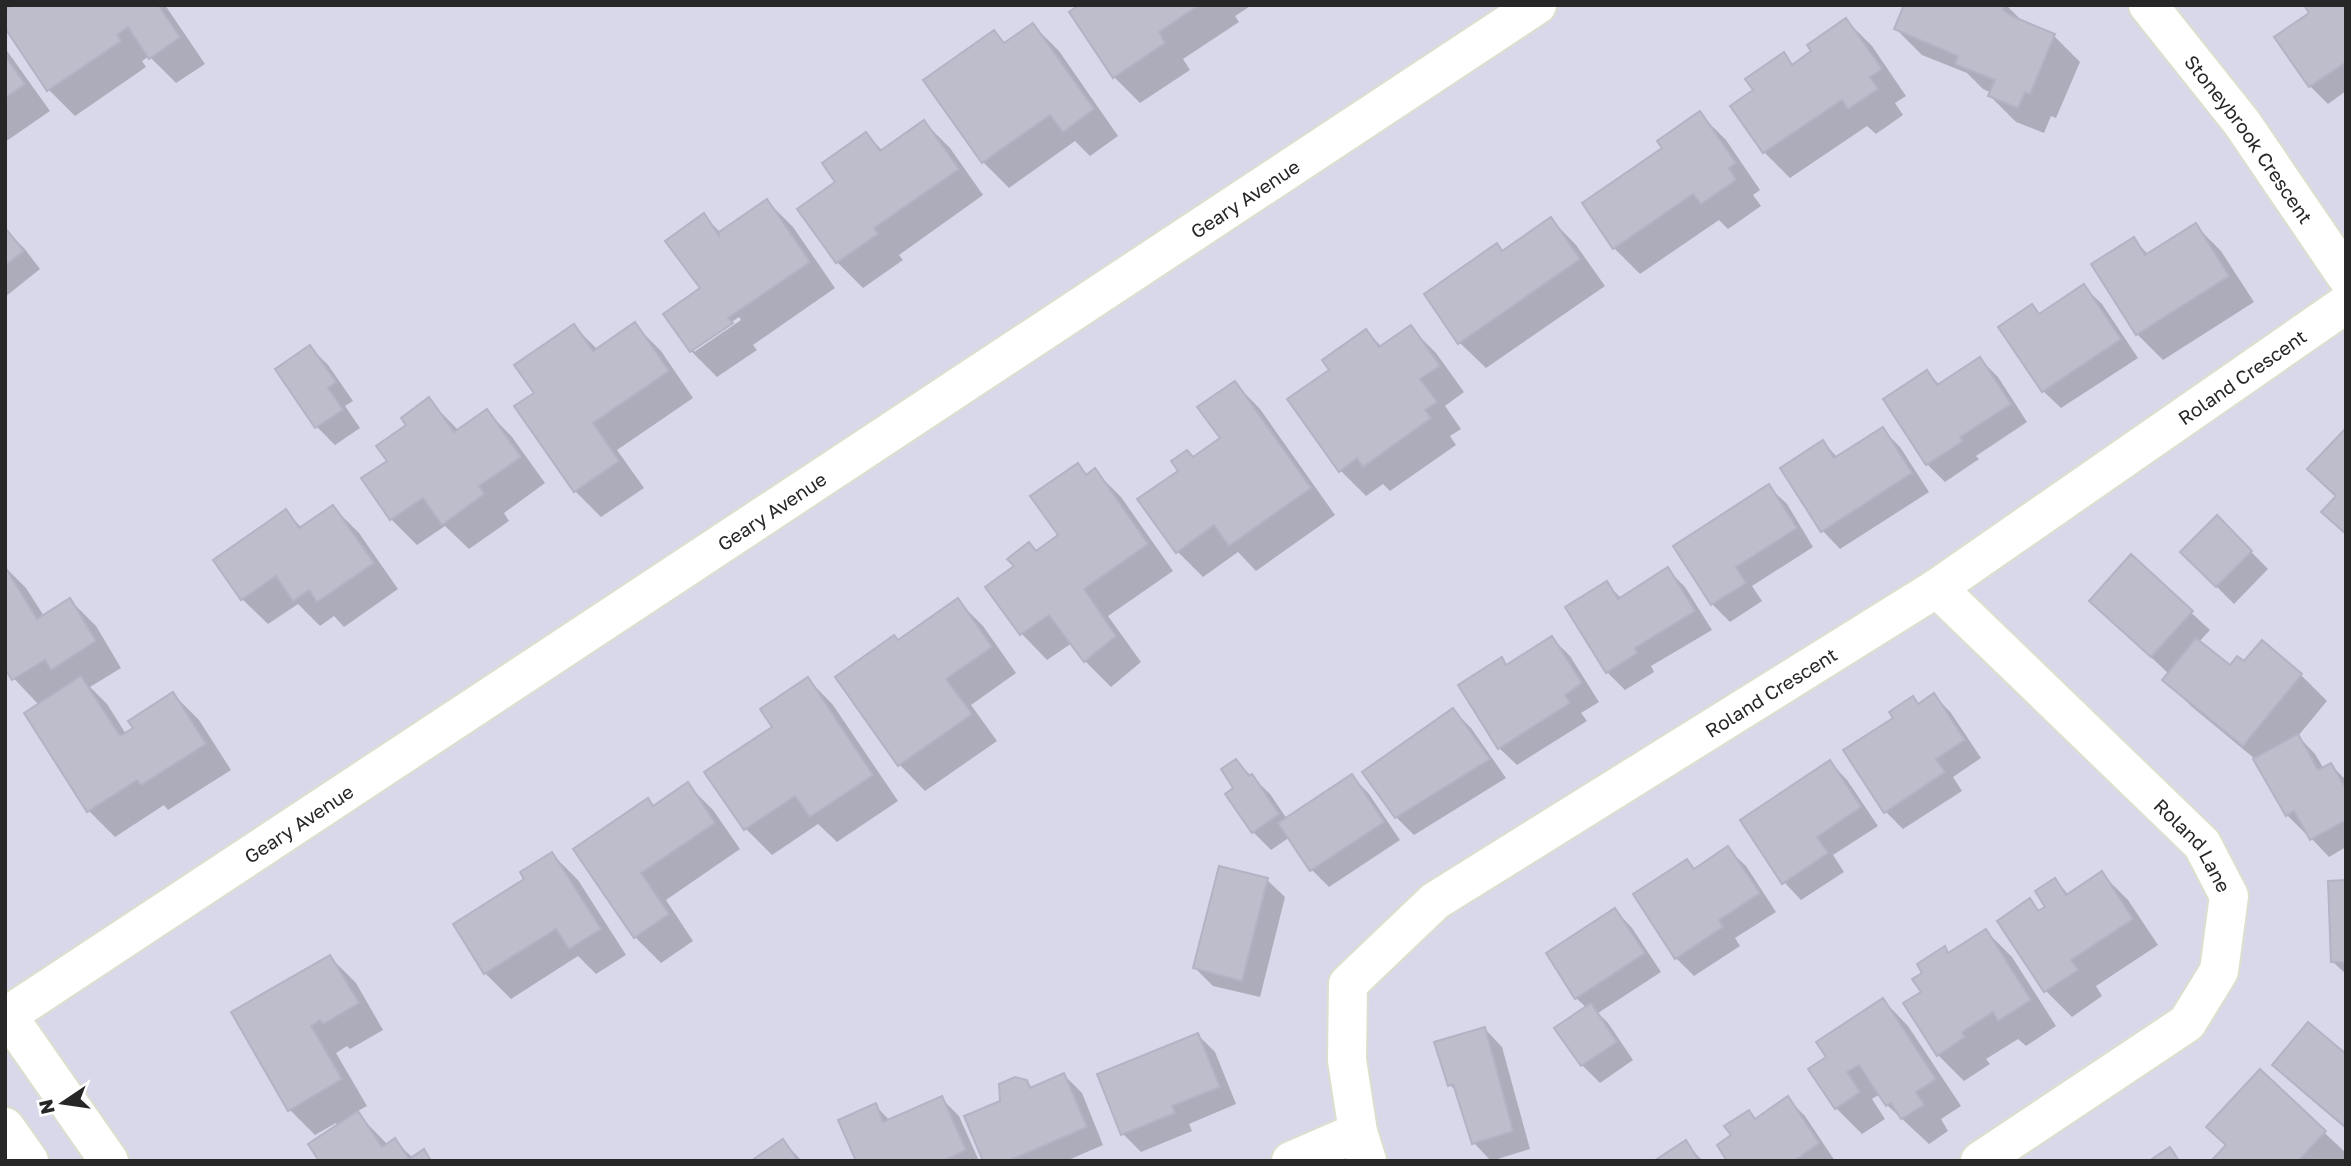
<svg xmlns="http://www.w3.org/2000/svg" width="2351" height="1166" font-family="'Golos Text',sans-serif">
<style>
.shadow{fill:#0003;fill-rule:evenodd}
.building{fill:#bebdcc;stroke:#b4b2c4;stroke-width:2}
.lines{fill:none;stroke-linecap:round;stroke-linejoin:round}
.street-casing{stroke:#dbe0ce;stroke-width:42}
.secondary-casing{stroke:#dbe0ce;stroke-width:42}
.street{stroke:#fff;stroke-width:38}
.secondary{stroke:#fff;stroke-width:38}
.labels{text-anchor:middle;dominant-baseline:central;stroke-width:5;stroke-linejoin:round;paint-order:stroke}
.street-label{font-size:19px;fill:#272727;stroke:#fff}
</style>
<rect width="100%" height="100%" fill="#d9d8ea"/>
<!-- shadow -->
<g class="shadow">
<polygon points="15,5 165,5 205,64 176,83 149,56 142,61 146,67 75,116 49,90"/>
<polygon points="1083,5 1252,5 1235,16 1239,22 1183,59 1190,70 1140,103 1114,77 1071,13"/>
<polygon points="1906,5 2006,5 2024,23 2054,36 2080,62 2056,118 2051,116 2044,133 2016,122 1990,96 1992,93 1983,89 1967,73 1922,55 1896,29"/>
<polygon points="2346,5 2346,91 2328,104 2310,86 2311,14"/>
<polygon points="1846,20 1872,46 1906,96 1895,103 1903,115 1876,134 1867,126 1790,178 1764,152 1732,106 1755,91 1784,55 1794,65 1814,52"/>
<polygon points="1033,25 1059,51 1118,136 1090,156 1075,141 1009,188 983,162 925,80 993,32 1006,44"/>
<polygon points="5,48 50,111 5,142"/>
<polygon points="1700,114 1726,140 1760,190 1753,195 1761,206 1728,229 1719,220 1640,274 1614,248 1665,148"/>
<polygon points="924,122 950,148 983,195 899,255 903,260 863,288 837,262 800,210 838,183 866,134 883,151"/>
<path d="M767,201L793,227L835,288L753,345L757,350L717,377L691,351L666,314L703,289V215L721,233ZM739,317L741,320L694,352V348Z"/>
<polygon points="1551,219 1576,245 1605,286 1486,368 1460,343 1497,246 1504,252"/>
<polygon points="2195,225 2221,251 2254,302 2163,360 2137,334 2134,240 2149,255"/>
<polygon points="5,230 24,248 40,269 5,297"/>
<polygon points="2084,287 2102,304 2138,358 2061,408 2043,391 2032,306 2041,315"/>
<polygon points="635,325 661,351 693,398 617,450 644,488 601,517 575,491 536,393 574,326 598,350"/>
<polygon points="1410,327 1436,353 1464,392 1445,406 1461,429 1450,436 1456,445 1390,491 1383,484 1366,496 1340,470 1332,370 1366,331 1382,347"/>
<polygon points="310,347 328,365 353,401 345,406 360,428 335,445 317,427 278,369"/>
<polygon points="1980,359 1998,377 2027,422 1976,456 1979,459 1945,482 1927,464 1927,372 1940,385"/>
<polygon points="1235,383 1260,409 1335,515 1256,571 1238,552 1203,577 1177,551 1180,471 1193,458 1222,438"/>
<polygon points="429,400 459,431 487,411 512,437 545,483 504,513 509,521 469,549 445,526 417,545 391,519 364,479 389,461 408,425"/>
<polygon points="1882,429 1900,447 1929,492 1840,549 1823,531 1823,442 1838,458"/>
<polygon points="1078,465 1088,475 1095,471 1121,497 1173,571 1108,616 1141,662 1111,687 1085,661 1072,643 1047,660 1022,634 987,588 1061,535"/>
<polygon points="1769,487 1787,504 1813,547 1752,586 1762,601 1730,622 1712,604"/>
<polygon points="333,507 359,533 398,589 344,627 334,616 320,626 298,604 268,624 242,599 286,512 302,528"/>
<polygon points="2217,517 2268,569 2234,604 2182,552"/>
<polygon points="2131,557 2210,630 2199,642 2230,668 2244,664 2262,643 2301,675 2327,701 2298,736 2315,754 2324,769 2331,765 2346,780 2346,847 2329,857 2312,839 2307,831 2305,833 2287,815 2255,759 2191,706 2165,680 2169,674 2091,601"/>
<polygon points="5,567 26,588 44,616 70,600 96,626 121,668 90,687 107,704 126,734 173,694 199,720 231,770 168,810 164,805 115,837 89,811 26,714 39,705 5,669"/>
<polygon points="1668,570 1685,587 1712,630 1651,666 1654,672 1625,690 1607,672 1607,584 1622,599"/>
<polygon points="957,600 983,626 1016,673 971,705 997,741 925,791 900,765 837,678 899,642"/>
<polygon points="1552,638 1570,656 1599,702 1581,713 1587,721 1517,765 1499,748 1501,660 1508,666"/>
<polygon points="808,679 833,705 898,801 837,842 818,824 772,855 746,829 707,772 774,727"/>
<polygon points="1934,695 1951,713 1981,758 1953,777 1962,791 1903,829 1885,811 1919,705"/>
<polygon points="1453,710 1471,728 1506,778 1414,835 1396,817 1365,772"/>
<polygon points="1236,761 1270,794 1287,819 1352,776 1369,794 1400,840 1329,887 1312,870 1290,837 1271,850 1253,832 1235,788"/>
<polygon points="1830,762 1847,780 1878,826 1833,855 1844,872 1801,900 1784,882"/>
<polygon points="687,784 713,810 740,849 666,900 693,941 661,963 635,937 575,850 648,800 654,807"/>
<polygon points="1728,849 1746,866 1776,912 1735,938 1740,946 1694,976 1676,958 1687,861 1696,870"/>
<polygon points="552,854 578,880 626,955 596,974 578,956 511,999 485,973 527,879"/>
<polygon points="2102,874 2128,900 2158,945 2096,986 2102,996 2072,1017 2046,991 2030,901 2041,912 2048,907 2055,880 2069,895"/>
<polygon points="1267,880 1285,897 1260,997 1213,986 1195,968"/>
<polygon points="2346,882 2346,974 2333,962"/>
<polygon points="1615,910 1632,928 1661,972 1598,1013 1608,1023 1633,1060 1600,1083 1582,1065 1557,1029 1587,1008 1576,998"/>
<polygon points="1986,931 2012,957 2056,1026 2026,1046 2018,1039 1986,1059 1990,1064 1964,1081 1938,1055 1924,992 1924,974 1945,949 1950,954"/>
<polygon points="330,957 356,983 383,1030 350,1049 347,1046 336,1053 367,1106 356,1112 388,1145 395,1141 413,1158 423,1151 433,1161 321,1161 338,1126 336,1123 315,1135 289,1109 233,1013"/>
<polygon points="1883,1000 1908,1026 1961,1106 1941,1119 1948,1131 1929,1144 1887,1105 1880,1094 1872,1099 1885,1119 1862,1134 1836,1108 1828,1058"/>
<polygon points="1485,1029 1502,1047 1530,1149 1491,1161 1474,1143 1458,1093 1450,1085"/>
<polygon points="1198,1035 1215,1052 1236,1104 1189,1124 1192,1131 1141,1152 1123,1134"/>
<polygon points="2346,1056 2346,1129 2300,1090 2274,1064"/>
<polygon points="2260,1072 2346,1153 2346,1161 2213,1161 2228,1145"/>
<polygon points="1064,1075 1082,1093 1103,1145 1066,1161 984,1161 1001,1102 1026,1081 1033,1088"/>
<polygon points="941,1098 959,1116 979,1161 858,1161 875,1105 890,1121"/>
<polygon points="1788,1099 1805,1116 1835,1161 1729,1161 1733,1136 1749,1112 1756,1120"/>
<polygon points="783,1141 802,1161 754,1161"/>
<polygon points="1685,1143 1703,1161 1658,1161"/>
</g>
<!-- building -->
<g class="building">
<polygon points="12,5 158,5 180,37 149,59 128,27 117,35 121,41 47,91 5,28 5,10"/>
<polygon points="1079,5 1199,5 1159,32 1165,43 1113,78 1069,12"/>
<polygon points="1904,5 2005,5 2003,10 2014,17 2055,34 2030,94 2025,92 2018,108 1988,96 1995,80 1955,64 1958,56 1894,29"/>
<polygon points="2304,5 2346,5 2346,62 2309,87 2274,37 2309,13"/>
<polygon points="1846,18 1882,69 1870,77 1878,89 1848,109 1842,100 1763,153 1730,106 1753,90 1745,79 1784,52 1792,65 1811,51 1807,45"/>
<polygon points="1033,23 1094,109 1063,132 1050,115 982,163 923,80 994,30 1004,43"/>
<polygon points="5,56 25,84 5,98"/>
<polygon points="1700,111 1736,163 1729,168 1736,180 1701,204 1693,194 1613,249 1582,203 1662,148 1657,141"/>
<polygon points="924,120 959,169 874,228 878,234 836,263 797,209 835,182 822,163 866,132 880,151"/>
<polygon points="767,199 810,262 728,318 733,323 690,352 663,314 700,288 665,241 704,213 719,236 719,232"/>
<polygon points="1551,217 1580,259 1458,344 1424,294 1497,243 1502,251"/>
<polygon points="2196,223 2229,276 2136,335 2091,264 2134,237 2145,255"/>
<polygon points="5,228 24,251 5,265"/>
<polygon points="2084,284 2121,339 2042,392 1998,327 2032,304 2039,314"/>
<polygon points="635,322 669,371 593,423 619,461 574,492 514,406 534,393 514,365 574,324 593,351"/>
<polygon points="1411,325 1440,366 1420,379 1437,402 1425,410 1431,418 1363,467 1357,458 1339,472 1287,399 1329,370 1322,360 1366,329 1379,347"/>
<polygon points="310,345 336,382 328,388 343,410 315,428 275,369"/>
<polygon points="1980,357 2011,404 1960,437 1963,441 1926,465 1883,399 1927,370 1937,385"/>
<polygon points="1235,381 1311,488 1229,546 1214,525 1176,553 1137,499 1178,471 1171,461 1187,450 1193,457 1220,438 1197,407"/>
<polygon points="429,397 454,432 487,409 521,457 479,486 484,494 442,525 423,498 390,520 361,478 387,461 376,446 406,425 401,418"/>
<polygon points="1883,427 1912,473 1821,532 1780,468 1823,440 1834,458"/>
<polygon points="2346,428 2346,534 2321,512 2336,496 2307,469"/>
<polygon points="1078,463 1086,475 1095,468 1148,544 1084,589 1116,636 1084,662 1049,615 1020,635 985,587 1014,566 1007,559 1029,542 1036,551 1058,535 1030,496"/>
<polygon points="1769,484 1797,528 1736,567 1746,583 1711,605 1673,546"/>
<polygon points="333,505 374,563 317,602 309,590 293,601 276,576 241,600 213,560 286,509 299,528"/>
<polygon points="2217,515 2252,551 2216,587 2180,552"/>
<polygon points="2131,554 2193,611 2151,657 2089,601"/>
<polygon points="5,567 37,619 70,598 96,641 51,670 45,660 12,680 5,669"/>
<polygon points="1668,567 1695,611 1635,648 1637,653 1606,673 1565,607 1607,581 1618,599"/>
<polygon points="958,598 992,647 946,679 972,714 898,766 835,677 894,635 898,640"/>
<polygon points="1552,636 1582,683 1565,695 1570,703 1498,749 1458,685 1502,657 1506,665"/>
<polygon points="2196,638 2230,665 2237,656 2244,661 2262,640 2302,674 2243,746 2162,680"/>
<polygon points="81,676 120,736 133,728 128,721 173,692 206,744 141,785 137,780 87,812 24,713"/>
<polygon points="808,677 873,775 810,817 795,796 744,830 704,772 772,727 760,709"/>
<polygon points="1934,693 1965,740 1936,759 1945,772 1884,813 1843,750 1893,718 1889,712 1913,696 1918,704"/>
<polygon points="1453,708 1490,759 1395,818 1362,772"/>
<polygon points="2298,734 2318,770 2331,763 2346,789 2346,820 2310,840 2294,811 2286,816 2253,759"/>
<polygon points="1236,759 1249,776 1252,774 1279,814 1252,833 1225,794 1233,788 1221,769"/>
<polygon points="1830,760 1861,807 1817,837 1828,853 1782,884 1740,820"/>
<polygon points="1352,774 1384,822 1310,871 1278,823"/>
<polygon points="688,782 715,823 641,873 669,914 634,938 573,849 648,798 653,806"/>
<polygon points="1728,846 1760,893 1719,920 1723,927 1675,959 1633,894 1687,859 1694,869"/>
<polygon points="552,852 601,929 569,949 556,929 484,974 453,924 524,879 520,872"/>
<polygon points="1219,866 1268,878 1242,981 1193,968"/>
<polygon points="2102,871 2133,919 2071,960 2078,970 2044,992 1997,921 2030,898 2038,911 2045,907 2035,891 2055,878 2066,895"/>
<polygon points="2346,880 2346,962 2331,962 2328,881"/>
<polygon points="1615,908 1645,953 1575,999 1546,953"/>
<polygon points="1986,929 2031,1000 1998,1021 1993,1012 1962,1032 1965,1037 1937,1056 1903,1003 1921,992 1912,979 1922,973 1917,964 1945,946 1948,953"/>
<polygon points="330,955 359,1003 323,1024 320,1020 311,1026 342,1079 288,1111 231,1012"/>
<polygon points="1883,998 1936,1079 1916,1092 1924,1105 1901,1119 1891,1103 1886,1106 1859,1065 1847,1072 1860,1092 1835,1109 1808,1069 1826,1057 1816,1042"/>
<polygon points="1591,1003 1617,1042 1581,1066 1554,1028"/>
<polygon points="2308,1022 2346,1054 2346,1121 2343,1125 2272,1065"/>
<polygon points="1485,1027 1513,1131 1472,1144 1453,1084 1448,1086 1434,1042"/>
<polygon points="1198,1033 1220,1087 1172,1106 1175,1113 1121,1135 1097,1074"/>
<polygon points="2260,1069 2326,1131 2298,1161 2211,1161 2226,1145 2206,1127"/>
<polygon points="1064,1073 1087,1127 1008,1161 983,1161 964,1116 1000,1101 999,1084 1015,1077 1027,1080 1030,1088"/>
<polygon points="942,1096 966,1150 943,1161 856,1161 838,1120 876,1103 883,1122"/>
<polygon points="1788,1096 1819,1143 1794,1161 1727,1161 1717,1145 1731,1135 1724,1126 1749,1110 1755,1119"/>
<polygon points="358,1111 382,1147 395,1138 409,1159 424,1149 431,1161 319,1161 308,1144"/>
<polygon points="783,1139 798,1161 751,1161"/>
<polygon points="1686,1140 1699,1161 1654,1161"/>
<polygon points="2170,1147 2179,1161 2149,1161"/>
</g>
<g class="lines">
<defs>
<g id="street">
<path id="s1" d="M1937,588L2202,844L2229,896L2219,971L2187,1023L1980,1161"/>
<path id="s2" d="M8,1015L1537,5"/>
<polyline points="1291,1161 1358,1132"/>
<path id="s3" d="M1367,1161L1358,1132L1347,1060L1348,984L1435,901L1937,588L2346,304"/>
</g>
<g id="secondary">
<path id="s4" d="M2148,5L2242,123L2346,276"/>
<polyline points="5,1012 109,1161"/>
<polyline points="5,1127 29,1161"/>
</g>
</defs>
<!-- street casing -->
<use href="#street" class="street-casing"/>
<!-- secondary casing -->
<use href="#secondary" class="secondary-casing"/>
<!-- street -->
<use href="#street" class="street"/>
<!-- secondary -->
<use href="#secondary" class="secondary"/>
</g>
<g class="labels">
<!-- street labels -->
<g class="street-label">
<text stroke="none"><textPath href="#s4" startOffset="168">Stoneybrook Crescent</textPath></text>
<text stroke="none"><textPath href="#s2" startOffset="1482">Geary Avenue</textPath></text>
<text stroke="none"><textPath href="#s3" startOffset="1262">Roland Crescent</textPath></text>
<text stroke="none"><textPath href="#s2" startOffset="915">Geary Avenue</textPath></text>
<text stroke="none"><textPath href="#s3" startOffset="695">Roland Crescent</textPath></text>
<text stroke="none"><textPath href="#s2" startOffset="348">Geary Avenue</textPath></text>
<text stroke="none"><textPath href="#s1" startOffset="364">Roland Lane</textPath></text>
</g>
</g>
<!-- border -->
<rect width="2351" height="1166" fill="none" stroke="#272727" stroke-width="14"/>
<!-- north arrow -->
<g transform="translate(63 1103) rotate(257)" stroke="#ffffff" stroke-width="5" paint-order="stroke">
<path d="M0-5L12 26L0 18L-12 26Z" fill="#272727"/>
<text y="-10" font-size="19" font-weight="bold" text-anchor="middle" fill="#272727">N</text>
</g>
</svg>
